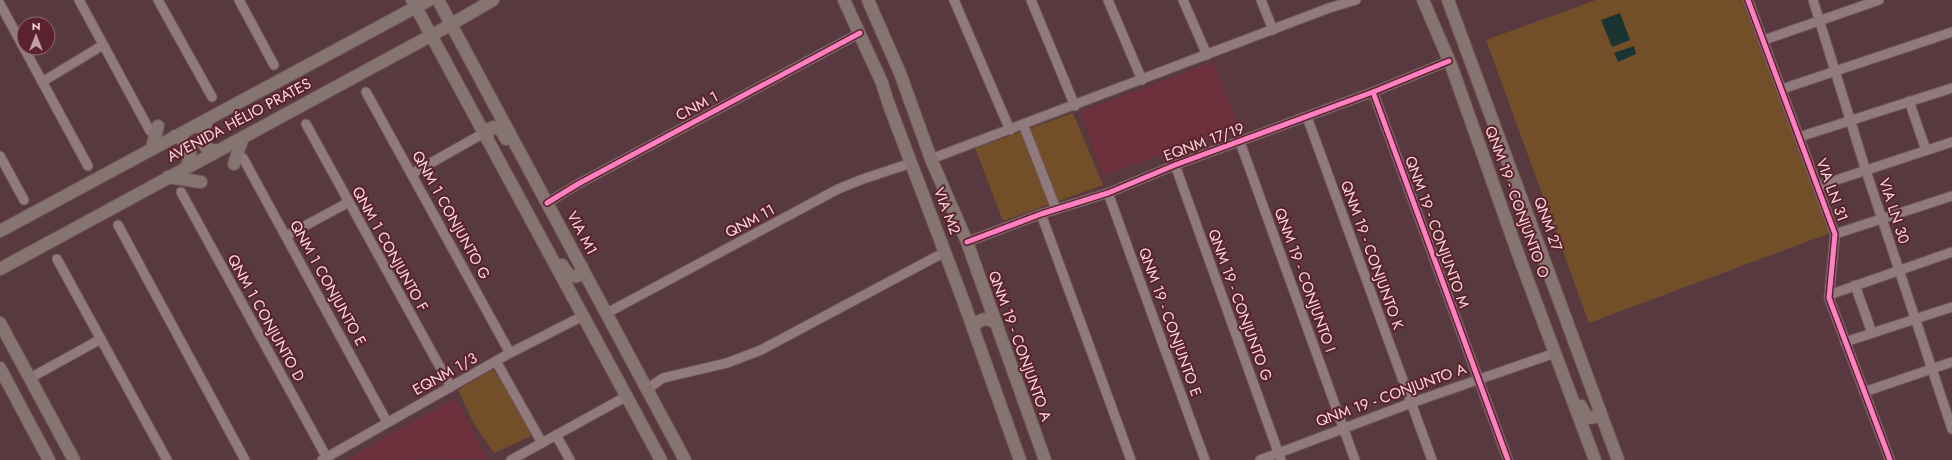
<svg xmlns="http://www.w3.org/2000/svg" width="1952" height="460" font-family="Jost,sans-serif">
<style>
.built{fill:#6d303c}
.green{fill:#724f29}
.water{fill:#193432}
.lines{fill:none;stroke-linecap:round;stroke-linejoin:round}
.minor-casing{stroke:#71565b;stroke-width:11}
.major-casing{stroke:#71565b;stroke-width:14}
.minor{stroke:#917a7d;stroke-width:9}
.major{stroke:#867470;stroke-width:12}
.cycleway-casing{stroke:#59222d;stroke-width:8}
.cycleway{stroke:#ff80c0;stroke-width:5}
.labels{text-anchor:middle;dominant-baseline:central;stroke-width:4;stroke-linejoin:round;paint-order:stroke}
.street-label{font-size:15px;fill:#fbd6db;stroke:#59222d}
</style>
<rect width="100%" height="100%" fill="#58393f"/>
<!-- built -->
<g class="built">
<polygon points="1213,62 1239,126 1103,176 1080,112"/>
<polygon points="455,398 488,459 346,460"/>
</g>
<!-- green -->
<g class="green">
<polygon points="1596,0 1742,0 1830,233 1589,323 1486,40"/>
<polygon points="1073,113 1103,185 1003,221 975,148"/>
<polygon points="493,369 515,400 531,436 494,453 474,424 458,390"/>
</g>
<!-- water -->
<g class="water">
<polygon points="1620,13 1630,40 1612,47 1601,20"/>
<polygon points="1634,46 1636,54 1618,62 1614,53"/>
</g>
<g class="lines">
<defs>
<g id="minor">
<polyline points="79,0 150,131"/>
<polyline points="158,0 212,97"/>
<polyline points="239,0 274,65"/>
<polyline points="954,0 1010,130"/>
<polyline points="1031,0 1075,106"/>
<polyline points="1108,0 1142,80"/>
<polyline points="1183,0 1207,55"/>
<polyline points="1261,0 1273,30"/>
<polyline points="1748,0 1835,234 1829,298 1890,460"/>
<polyline points="1813,0 1866,171 1952,429"/>
<polyline points="0,4 88,166"/>
<polyline points="1764,40 1879,0"/>
<polyline points="42,82 103,45"/>
<polyline points="1782,89 1952,32"/>
<polyline points="366,92 510,353"/>
<polyline points="1373,92 1508,460"/>
<polyline points="1909,101 1926,150"/>
<polyline points="1307,117 1432,460"/>
<polyline points="306,124 451,387"/>
<polyline points="1023,124 1056,209"/>
<polyline points="1799,137 1952,88"/>
<polyline points="1240,142 1355,460"/>
<polyline points="0,156 24,200"/>
<polyline points="243,158 387,422"/>
<polyline points="931,159 1329,8 1356,0"/>
<polyline points="1175,165 1281,460"/>
<polyline points="413,173 484,133"/>
<polyline points="1818,186 1952,142"/>
<polyline points="181,192 327,458"/>
<polyline points="1108,193 1205,460"/>
<polyline points="547,203 578,184 860,33"/>
<polyline points="1041,214 1131,460"/>
<polyline points="118,225 245,460"/>
<polyline points="1835,234 1952,196"/>
<polyline points="286,236 349,202"/>
<polyline points="967,242 1041,214 1108,193 1175,165 1373,92 1449,61"/>
<polyline points="57,259 167,460"/>
<polyline points="1855,285 1872,333"/>
<polyline points="1829,295 1952,252"/>
<polyline points="607,313 838,189 863,179 911,163"/>
<polyline points="1845,342 1952,307"/>
<polyline points="496,361 542,443"/>
<polyline points="30,378 101,339"/>
<polyline points="647,389 663,378 727,363 761,350 945,252"/>
<polyline points="1864,392 1952,362"/>
<polyline points="556,435 570,460"/>
<polyline points="322,460 510,353 583,316"/>
<polyline points="511,460 627,396"/>
<polyline points="1260,460 1411,403 1555,353"/>
</g>
<g id="major">
<polyline points="412,0 661,460"/>
<polyline points="438,0 685,460"/>
<polyline points="844,0 882,83 889,105 963,300 1020,460"/>
<polyline points="868,0 900,73 931,159 967,242 1045,460"/>
<polyline points="1423,0 1451,65 1521,262 1595,460"/>
<polyline points="1448,0 1618,460"/>
<path d="M208,119C201,132 197,149 217,151"/>
<path d="M175,136C191,142 194,153 186,167"/>
<polyline points="487,138 489,129 494,127 501,130 506,139"/>
<polyline points="152,147 158,126"/>
<polyline points="234,164 243,137"/>
<polyline points="168,177 201,182"/>
<polyline points="0,231 429,0"/>
<path d="M562,265C567,272 570,280 580,275L582,267"/>
<polyline points="0,269 443,29 493,0"/>
<polyline points="0,323 74,460"/>
<path d="M973,328C978,320 985,316 994,322"/>
<polyline points="0,368 49,460"/>
<polyline points="1581,406 1587,418 1595,417 1600,411"/>
</g>
</defs>
<!-- minor casing -->
<use href="#minor" class="minor-casing"/>
<!-- major casing -->
<use href="#major" class="major-casing"/>
<!-- minor -->
<use href="#minor" class="minor"/>
<!-- major -->
<use href="#major" class="major"/>
<defs>
<g id="cycleway">
<polyline points="1748,0 1835,234 1829,298 1890,460"/>
<polyline points="1373,92 1508,460"/>
<polyline points="547,203 578,184 860,33"/>
<polyline points="967,242 1041,214 1108,193 1175,165 1373,92 1449,61"/>
</g>
</defs>
<!-- cycleway casing -->
<use href="#cycleway" class="cycleway-casing"/>
<!-- cycleway -->
<use href="#cycleway" class="cycleway"/>
</g>
<g class="labels">
<!-- street labels -->
<g class="street-label">
<text transform="translate(697 106) rotate(-28)">CNM 1</text>
<text transform="translate(239 120) rotate(-28)">AVENIDA HÉLIO PRATES</text>
<text transform="translate(1204 142) rotate(-20)">EQNM 17/19</text>
<text transform="translate(1832 190) rotate(70)">VIA LN 31</text>
<text transform="translate(1517 202) rotate(70)">QNM 19 - CONJUNTO O</text>
<text transform="translate(947 211) rotate(69)">VIA M2</text>
<text transform="translate(1894 211) rotate(72)">VIA LN 30</text>
<text transform="translate(451 215) rotate(61)">QNM 1 CONJUNTO G</text>
<text transform="translate(750 221) rotate(-28)">QNM 11</text>
<text transform="translate(1548 224) rotate(70)">QNM 27</text>
<text transform="translate(1437 232) rotate(70)">QNM 19 - CONJUNTO M</text>
<text transform="translate(582 233) rotate(62)">VIA M1</text>
<text transform="translate(390 249) rotate(61)">QNM 1 CONJUNTO F</text>
<text transform="translate(1372 255) rotate(70)">QNM 19 - CONJUNTO K</text>
<text transform="translate(1305 280) rotate(70)">QNM 19 - CONJUNTO I</text>
<text transform="translate(328 283) rotate(61)">QNM 1 CONJUNTO E</text>
<text transform="translate(1240 305) rotate(70)">QNM 19 - CONJUNTO G</text>
<text transform="translate(266 318) rotate(61)">QNM 1 CONJUNTO D</text>
<text transform="translate(1170 322) rotate(70)">QNM 19 - CONJUNTO E</text>
<text transform="translate(1020 346) rotate(70)">QNM 19 - CONJUNTO A</text>
<text transform="translate(445 374) rotate(-29)">EQNM 1/3</text>
<text transform="translate(1391 395) rotate(-20)">QNM 19 - CONJUNTO A</text>
</g>
</g>
<!-- north arrow -->
<g transform="translate(36 36)"><circle r="19" fill="#59222d" stroke="#9a6a73"/>
<path d="M0-3L7 15L0 10L-7 15Z" fill="#c29fa4"/>
<text y="-6" font-size="11" font-weight="bold" text-anchor="middle" fill="#fbd6db">N</text>
</g>
</svg>
